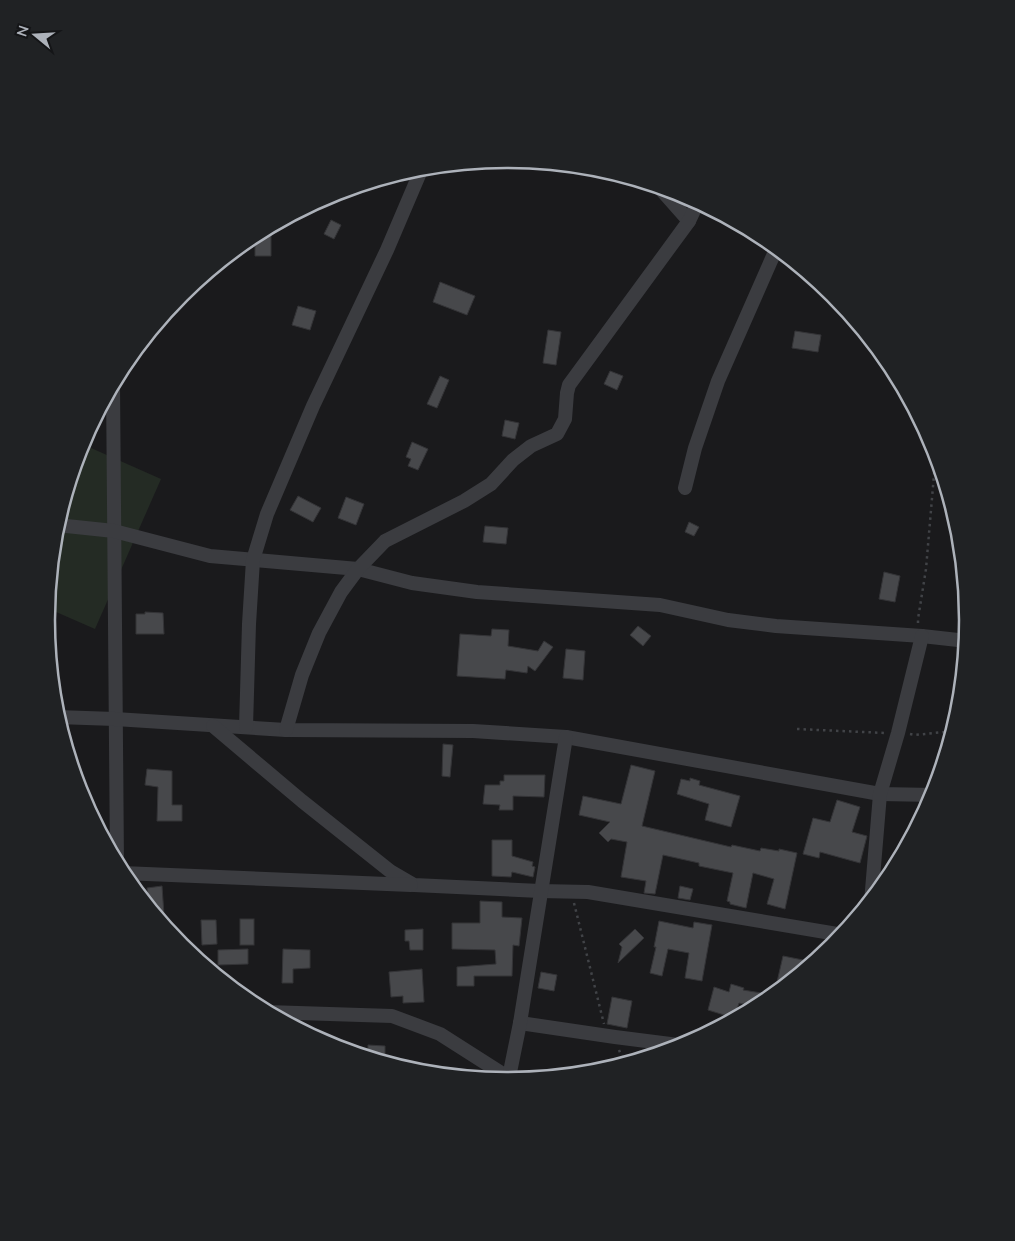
<svg xmlns="http://www.w3.org/2000/svg" width="1015" height="1241" font-family="'Nunito Sans',sans-serif">
<style>
.green{fill:#242b24}
.building{fill:#47484b;stroke:#343437}
.lines{fill:none;stroke-linecap:round;stroke-linejoin:round}
.path{stroke:#414347;stroke-width:2.5;stroke-dasharray:2.5 4;stroke-linecap:butt}
.minor{stroke:#3b3c40;stroke-width:14}
.rim{fill:none;stroke:#adb2ba;stroke-width:2.5}
</style>
<rect width="100%" height="100%" fill="#1a1a1c"/>
<!-- green -->
<polygon class="green" points="82,444 161,479 95,629 47,608 55,530"/>
<!-- building -->
<g class="building">
<polygon points="331,220 341,225 334,239 324,234"/>
<polygon points="271,227 271,256 255,256 255,235"/>
<polygon points="440,282 475,296 467,315 433,302"/>
<polygon points="298,306 316,311 310,330 292,325"/>
<polygon points="548,330 561,332 556,365 543,363"/>
<polygon points="795,331 821,335 818,352 792,348"/>
<polygon points="610,371 623,376 617,390 604,384"/>
<polygon points="440,376 449,380 437,408 427,404"/>
<polygon points="505,420 519,423 515,439 502,436"/>
<polygon points="412,442 428,449 418,470 408,466 411,459 406,457"/>
<polygon points="298,496 321,508 313,522 290,510"/>
<polygon points="346,497 364,504 356,525 338,518"/>
<polygon points="689,522 699,527 694,536 685,532"/>
<polygon points="485,526 508,528 506,544 483,542"/>
<polygon points="884,572 900,576 895,602 879,599"/>
<polygon points="145,612 163,613 164,634 136,634 136,614 145,614"/>
<polygon points="638,626 651,636 643,646 630,635"/>
<polygon points="492,629 509,630 508,646 538,651 544,641 553,647 535,671 528,666 527,673 506,670 505,679 457,676 460,634 491,636"/>
<polygon points="566,649 585,651 583,680 563,678"/>
<polygon points="443,744 453,745 450,777 442,776"/>
<polygon points="631,765 655,771 642,826 731,847 732,845 760,851 761,848 779,851 779,849 797,853 785,909 767,904 774,879 753,873 746,908 730,904 730,902 727,901 733,873 699,866 699,863 663,855 655,894 644,893 646,881 621,877 627,842 611,839 608,842 599,833 610,822 579,815 583,796 621,804"/>
<polygon points="147,769 172,771 172,805 182,805 182,821 157,821 158,787 145,785"/>
<polygon points="504,775 545,775 544,797 513,796 513,810 499,810 500,805 483,804 485,785 500,785 500,781 504,781"/>
<polygon points="690,778 700,781 699,785 740,796 731,827 705,820 709,804 677,794 681,779 690,781"/>
<polygon points="837,800 860,807 852,832 867,836 860,863 820,852 819,858 803,854 813,818 830,822"/>
<polygon points="492,840 512,840 512,856 533,862 532,866 535,867 533,877 512,872 511,877 492,876"/>
<polygon points="162,886 164,915 156,916 149,907 147,888"/>
<polygon points="680,886 693,889 690,900 678,898"/>
<polygon points="480,901 502,902 502,917 522,918 519,946 513,945 512,976 474,976 474,986 457,986 457,967 496,964 495,950 452,949 452,923 480,923"/>
<rect x="240" y="919" width="14" height="26"/>
<polygon points="201,920 216,920 217,944 202,945"/>
<polygon points="659,921 693,928 694,922 712,925 702,981 685,978 689,953 668,949 662,976 650,973 656,947 654,947"/>
<polygon points="423,929 423,950 410,950 409,941 405,941 405,930"/>
<polygon points="635,929 644,938 618,963 622,947 619,944"/>
<polygon points="248,949 248,964 218,965 218,950"/>
<polygon points="283,949 310,950 310,968 293,969 293,983 282,983"/>
<polygon points="783,956 803,960 799,975 764,1004 759,1007 739,1003 734,1018 708,1010 714,987 729,992 731,984 744,988 743,990 774,995"/>
<polygon points="422,969 424,1002 403,1003 403,996 391,997 389,972"/>
<polygon points="541,972 557,975 554,991 538,988"/>
<polygon points="612,997 632,1001 627,1028 607,1024"/>
<polygon points="368,1045 385,1046 385,1063 368,1058"/>
</g>
<g class="lines">
<!-- path -->
<g class="path">
<polyline points="918,623 918,619 926,569 936,451"/>
<polyline points="797,729 885,733"/>
<polyline points="910,734 915,735 954,731"/>
<polyline points="932,783 943,765"/>
<polyline points="574,903 604,1024"/>
<polyline points="619,1050 625,1065"/>
</g>
<!-- minor -->
<g class="minor">
<polyline points="658,186 689,221"/>
<polyline points="113,384 117,863"/>
<polyline points="685,488 695,448 718,381 777,247"/>
<polyline points="57,525 114,531 210,556 358,569 412,583 477,592 660,605 728,620 776,626 922,636 967,641"/>
<polyline points="57,717 115,719 286,730 473,731 566,737 880,794 934,795"/>
<polyline points="213,726 302,801 390,871 414,885 540,891 588,892 843,935"/>
<polyline points="246,727 249,624 253,560 267,514 313,406 387,250 422,168"/>
<polyline points="286,730 302,675 319,633 341,592 358,569 385,541 464,501 491,484 513,460 531,446 557,434 565,419 567,393 569,385 689,221 698,202"/>
<polyline points="122,873 411,885"/>
<polyline points="871,902 880,794 898,733 922,636"/>
<polyline points="267,1012 392,1016 440,1034 509,1078"/>
<polyline points="520,1023 615,1037 686,1046"/>
<polyline points="508,1082 520,1023 566,737"/>
</g>
</g>
<!-- crop -->
<path d="M0 0H1015V1241H0ZM55 620a452 452 0 1 1 904 0a452 452 0 1 1-904 0Z" fill="#202224" fill-rule="evenodd"/>
<path class="rim" d="M55 620a452 452 0 1 1 904 0a452 452 0 1 1-904 0Z"/>
<!-- north arrow -->
<g transform="translate(35 35) rotate(288)" stroke="#141517" stroke-width="4" paint-order="stroke">
<path d="M0-4L9 19L0 12L-9 19Z" fill="#adb2ba"/>
<text y="-8" font-size="14" font-weight="bold" text-anchor="middle" fill="#adb2ba">N</text>
</g>
</svg>
